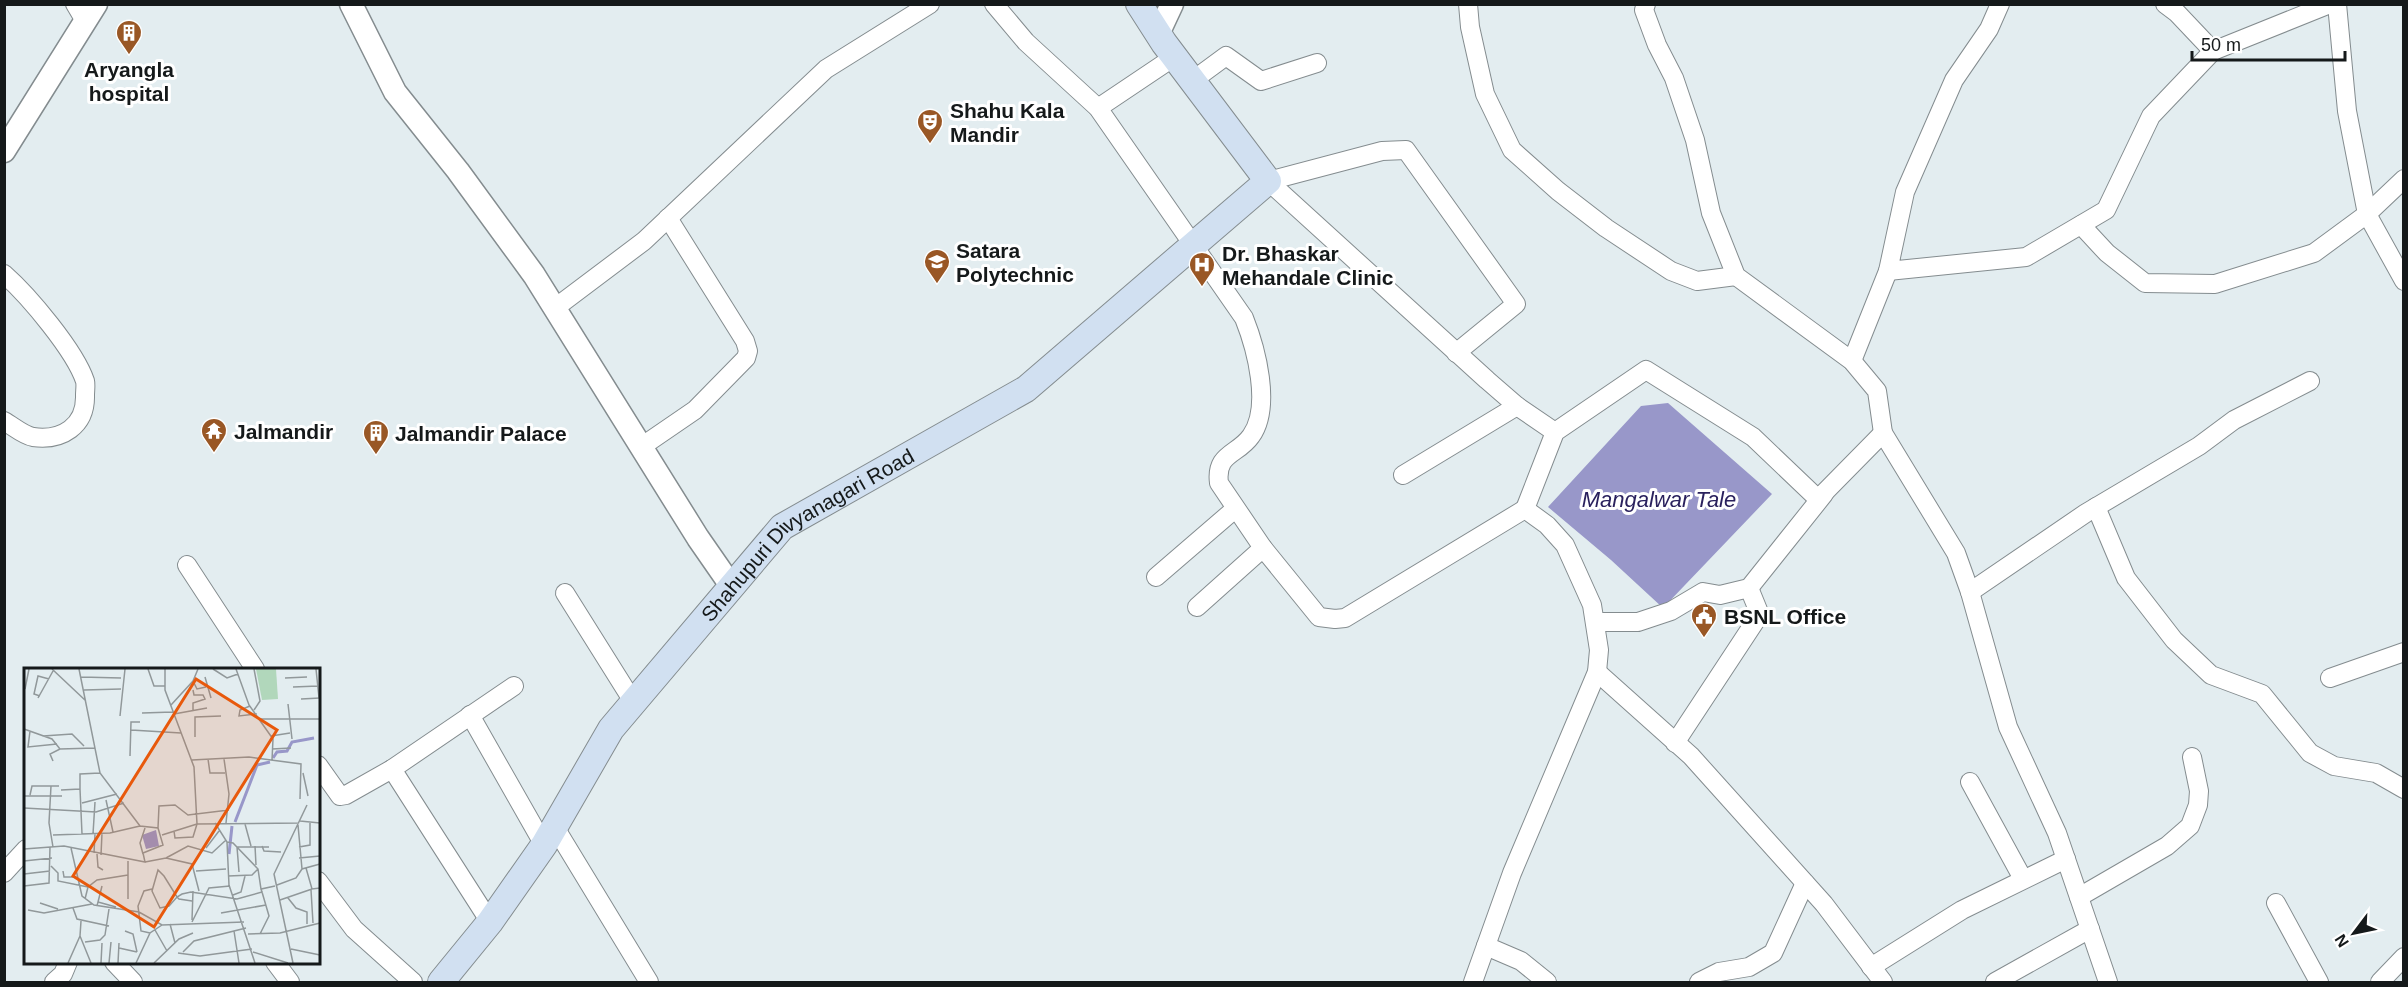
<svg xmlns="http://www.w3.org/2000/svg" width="2408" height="987" font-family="Helvetica,sans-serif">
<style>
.water{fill:#9897c9}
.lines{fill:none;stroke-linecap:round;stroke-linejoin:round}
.minor-casing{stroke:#848c8f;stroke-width:20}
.tertiary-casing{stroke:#848c8f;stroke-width:25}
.secondary-casing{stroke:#848c8f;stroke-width:28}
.minor{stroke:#fff;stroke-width:18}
.tertiary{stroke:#fff;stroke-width:22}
.secondary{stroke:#d1e0f1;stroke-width:26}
.labels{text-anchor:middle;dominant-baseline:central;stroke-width:6;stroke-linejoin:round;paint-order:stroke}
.poi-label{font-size:21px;font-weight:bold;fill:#15191a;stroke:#fff;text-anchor:start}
.street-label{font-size:21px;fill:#15191a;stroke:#fff}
.water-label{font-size:22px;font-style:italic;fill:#2a215d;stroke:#fff}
.inset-river{fill:none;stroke:#9897c9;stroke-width:3}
.inset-road{fill:none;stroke:#91989a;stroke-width:1.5}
.view{fill:#e8590c;fill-opacity:0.15;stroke:#e8590c;stroke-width:3}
.inset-edge{fill:none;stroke:#15191a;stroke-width:3}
</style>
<rect width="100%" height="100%" fill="#e3edf0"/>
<!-- water -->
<polygon class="water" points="1668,403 1772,494 1663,608 1611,560 1548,507 1641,406"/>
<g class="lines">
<defs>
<g id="minor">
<polyline points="75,4 85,21"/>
<path d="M994,4L1026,42L1098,108L1244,318C1256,348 1272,407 1251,436C1238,455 1215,453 1219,483L1263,548L1319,617L1335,619L1345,618L1525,509"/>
<polyline points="1468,4 1470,27 1485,94 1512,150 1558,191 1606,228 1671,271 1697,281 1736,276"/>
<polyline points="1646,4 1644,10 1657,45 1674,78 1695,140 1711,213 1736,276 1852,361 1877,391 1883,433"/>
<polyline points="2000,4 1989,29 1954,80 1905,192 1888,271 2026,257 2106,210 2151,116 2213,51 2177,13 2165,4"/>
<polyline points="2337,4 2347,111 2367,214 2404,281"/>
<polyline points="2213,51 2330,4"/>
<polyline points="1192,81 1226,56 1261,81 1317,63"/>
<polyline points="1098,108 1174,57"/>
<polyline points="1268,181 1382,151 1406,150 1516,304 1456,353"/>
<polyline points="1268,181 1487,380 1517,406 1555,432"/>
<polyline points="2081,225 2107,253 2145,283 2215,284 2314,253 2367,214 2404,179"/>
<path d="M4,274C29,296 75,351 85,381C86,385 85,391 85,395C86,426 62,441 33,437C23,435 13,426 4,421"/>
<polyline points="555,308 644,241 826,69 930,4"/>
<polyline points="1852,361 1888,271"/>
<polyline points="641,447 695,410 746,358 748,351 745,341 668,218"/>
<polyline points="1403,475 1517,406"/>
<polyline points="2096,507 2126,578 2174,640 2211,675 2262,694 2310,753 2334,766 2376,773 2404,789"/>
<polyline points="187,565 255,669"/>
<polyline points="1156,577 1235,509"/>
<polyline points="1970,592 2086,513 2199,446 2234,420 2310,381"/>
<polyline points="565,593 634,703"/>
<polyline points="1197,607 1263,548"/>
<polyline points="1596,622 1638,622 1671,611 1703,592 1720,595 1749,588 1824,494"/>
<polyline points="1597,672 1691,756 1824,904 1883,982"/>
<polyline points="2330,678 2404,652"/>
<polyline points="470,715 544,845"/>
<polyline points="1675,743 1758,617 1758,610 1749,588"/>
<polyline points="318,765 340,796 346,795 392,769 514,686"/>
<polyline points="392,769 490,922"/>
<polyline points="1970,782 2023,879"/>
<polyline points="556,825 559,834 649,982"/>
<polyline points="4,873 26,849"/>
<polyline points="318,881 354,929 413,982"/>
<polyline points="2079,897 2167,846 2190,826 2198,805 2199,791 2192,757"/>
<polyline points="2276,903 2319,982"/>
<polyline points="1486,946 1521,961 1547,982"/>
<polyline points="114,962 133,982"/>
<polyline points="275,962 290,982"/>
<polyline points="1871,967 1962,910 2066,859"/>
<polyline points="54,982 63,974 68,962"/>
<polyline points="1473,982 1512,873 1597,672 1599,650 1592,605 1565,545 1547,525 1525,509 1555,432 1646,370 1753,437 1818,499 1883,433 1956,553 1970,592 2008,727 2057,833 2108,982"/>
<polyline points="1699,982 1719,972 1749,967 1773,953 1805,883"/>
<polyline points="1995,982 2090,929"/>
<polyline points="2380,982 2404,957"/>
</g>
<g id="tertiary">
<polyline points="351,4 395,92 458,171 534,275 698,538 732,587"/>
<polyline points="1158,34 1172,4"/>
<polyline points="4,151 96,4"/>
</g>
<g id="secondary">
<path id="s1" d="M441,982L490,922L544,845L611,729L782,527L1026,389L1268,181L1164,43L1139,4"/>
</g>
</defs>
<!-- minor casing -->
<use href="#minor" class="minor-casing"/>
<!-- tertiary casing -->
<use href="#tertiary" class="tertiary-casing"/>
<!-- secondary casing -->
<use href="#secondary" class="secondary-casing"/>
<!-- minor -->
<use href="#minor" class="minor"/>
<!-- tertiary -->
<use href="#tertiary" class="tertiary"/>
<!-- secondary -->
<use href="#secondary" class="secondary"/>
</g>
<!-- icons -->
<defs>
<symbol id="building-pin" viewBox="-11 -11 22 30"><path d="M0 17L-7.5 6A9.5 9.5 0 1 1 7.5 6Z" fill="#995725" stroke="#fff"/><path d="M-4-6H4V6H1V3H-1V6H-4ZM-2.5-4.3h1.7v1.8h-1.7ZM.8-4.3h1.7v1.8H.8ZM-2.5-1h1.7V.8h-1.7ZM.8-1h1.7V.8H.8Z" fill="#fff"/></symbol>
<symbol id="theatre-pin" viewBox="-11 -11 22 30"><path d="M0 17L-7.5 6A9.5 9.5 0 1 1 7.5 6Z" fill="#995725" stroke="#fff"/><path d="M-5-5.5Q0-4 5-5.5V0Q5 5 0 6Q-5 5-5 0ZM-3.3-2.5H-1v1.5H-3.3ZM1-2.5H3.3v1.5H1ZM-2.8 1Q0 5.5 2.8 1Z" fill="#fff"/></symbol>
<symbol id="university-pin" viewBox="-11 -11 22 30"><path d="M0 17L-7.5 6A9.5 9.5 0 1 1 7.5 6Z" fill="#995725" stroke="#fff"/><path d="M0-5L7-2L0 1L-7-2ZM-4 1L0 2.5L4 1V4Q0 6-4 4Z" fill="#fff"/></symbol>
<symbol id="hospital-pin" viewBox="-11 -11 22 30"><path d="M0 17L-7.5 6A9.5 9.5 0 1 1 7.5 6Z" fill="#995725" stroke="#fff"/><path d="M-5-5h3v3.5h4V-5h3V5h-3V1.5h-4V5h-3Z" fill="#fff"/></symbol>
<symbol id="temple-pin" viewBox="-11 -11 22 30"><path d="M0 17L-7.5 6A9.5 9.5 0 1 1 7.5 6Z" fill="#995725" stroke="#fff"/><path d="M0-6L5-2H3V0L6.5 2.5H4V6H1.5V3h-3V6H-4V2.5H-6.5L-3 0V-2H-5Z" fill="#fff"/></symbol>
<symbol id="civic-pin" viewBox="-11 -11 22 30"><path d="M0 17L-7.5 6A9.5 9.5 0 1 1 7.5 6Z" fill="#995725" stroke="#fff"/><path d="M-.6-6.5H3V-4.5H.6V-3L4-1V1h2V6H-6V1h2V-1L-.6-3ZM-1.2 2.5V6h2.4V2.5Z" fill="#fff"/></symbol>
</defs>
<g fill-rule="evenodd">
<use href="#building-pin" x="114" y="18" width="30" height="40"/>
<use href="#theatre-pin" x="915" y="107" width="30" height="40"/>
<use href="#university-pin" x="922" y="247" width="30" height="40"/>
<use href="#hospital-pin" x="1187" y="250" width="30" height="40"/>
<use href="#temple-pin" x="199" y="416" width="30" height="40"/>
<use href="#building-pin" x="361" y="418" width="30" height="40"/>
<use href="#civic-pin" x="1689" y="601" width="30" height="40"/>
</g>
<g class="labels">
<!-- poi labels -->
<g class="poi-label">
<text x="129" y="69" text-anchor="middle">Aryangla<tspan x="129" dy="24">hospital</tspan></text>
<text x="950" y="110">Shahu Kala<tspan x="950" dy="24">Mandir</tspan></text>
<text x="956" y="250">Satara<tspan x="956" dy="24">Polytechnic</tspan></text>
<text x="1222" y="253">Dr. Bhaskar<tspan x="1222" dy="24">Mehandale Clinic</tspan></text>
<text x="234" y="431">Jalmandir</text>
<text x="395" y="433">Jalmandir Palace</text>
<text x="1724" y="616">BSNL Office</text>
</g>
<!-- street labels -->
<g class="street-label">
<text stroke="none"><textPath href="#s1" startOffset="585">Shahupuri Divyanagari Road</textPath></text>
</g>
<!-- water labels -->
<g class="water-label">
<text x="1659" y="499">Mangalwar Tale</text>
</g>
</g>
<!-- overview -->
<g transform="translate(24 668)">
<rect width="296" height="296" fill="#e3edf0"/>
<path d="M232,1H252L254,31L238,32Z" fill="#b1d7bb"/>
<path d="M132,162L135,178L122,181L118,167Z" fill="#9897c9"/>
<path class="inset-river" d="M249,90L253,84L263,83L268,74L290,70M211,154L233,97L246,94M205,186L208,158"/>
<path class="inset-road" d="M28,1L62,33M124,1L130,18H141M141,1V22L170,99L173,156L275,155M189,1L203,10L214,6M212,1L225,37L249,71L248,92M292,1L295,30M57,9L97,10M181,9L187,30M261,10L283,9M169,13L173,21L182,19M269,19L294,18M1,21L5,1M60,22L97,21M16,28L10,26L14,8L25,11M14,30L29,3M277,31L296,30M264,36L268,71M147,37L169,13L174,1M226,38L216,42L215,48L233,46M169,42V35L181,31L179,27H170L169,22M230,42L236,33L230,1M118,45L149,44M150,46L183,40M96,48L101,1M237,51H296M0,61L28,71L36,81L71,80M107,62L157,65M6,63L4,79L33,76M19,68L48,66L60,78M247,68L266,65M171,69V49L197,48M248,81L267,80M106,88L107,54H116M184,91L186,105H201M200,91L205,126L202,155M168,92L225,89L277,96L276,131M29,93L26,86L36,81M279,105L284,128M27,118L25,155L29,179M56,121L58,166M37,122L56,121V106L76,105M6,127L8,118H35M0,128H38M82,132L89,164M58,135L93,126M0,140L72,144L100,135M276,153L296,155M191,155L203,174L205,217L231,295M221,156L227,178M274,157L278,201M134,160L135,138L151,137L164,147L205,142M150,163L151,170L169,169L173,156M69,166L71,134M29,167L86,165L116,158M138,167L173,156M203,174L209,175L234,201L237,221L251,218M231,178L232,197M238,178L240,183L257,184M213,179H245M213,179L215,204M275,179L286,177V155M47,180L58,228L70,237L115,244L138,257L220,254M182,180L195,163M0,181L40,178L121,194L119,185L139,177L134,160L116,158L76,105L55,1M70,185L71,166M73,186L74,199L79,202M119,186L116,175L121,160M77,187L78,165M142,190L164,178L188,185L202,172M275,190L296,188M0,193L28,190M121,194L142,190L168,196L175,223M27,198L34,205V213L64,219M282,200L288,221L296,220M39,203L40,209H52M172,203L202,201M0,206L26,203M204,208L228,207L234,201M253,217L272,210L278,201L296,196M0,218L25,215L26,179M287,222L289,255M209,227L217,224L221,208M264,230L272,240L283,244V256M61,231L64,219L73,212L104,207M104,231V193M256,232L288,221M168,233L155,231L153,229L140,208L134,202L128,223L136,240L145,238L153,229L158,226L167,224L213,231L238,224L237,221M74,234L92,239M16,235L34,241M73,238L78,218M49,240L53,251L85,258M4,242L20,245L68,236M197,245L242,237M168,252L169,223M57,253L56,268L67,295M168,254L185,220L206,218M146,256L151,275M131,262L143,283M101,263L109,266L113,284M210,263L215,295M126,265L117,263L114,238L120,223L128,221M224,266L256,265L296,255M236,266L245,248L238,224M61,274L76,272L81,267L85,241M95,280L113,284M267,281L296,287M159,284L170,273L222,260M229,284L264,295M154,285L176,288L228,281M44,295L56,268M77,295L78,275M85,295L87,274M94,295L95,275M112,295L126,265L138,257M130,295L155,271L169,265M269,295L250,206L283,137"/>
<path class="view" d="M172,11L253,62L130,259L49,208Z"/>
<rect width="296" height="296" class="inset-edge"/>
</g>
<!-- border -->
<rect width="2408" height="987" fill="none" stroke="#15191a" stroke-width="12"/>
<!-- north arrow -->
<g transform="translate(2354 933) rotate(238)" stroke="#ffffff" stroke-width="4.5" paint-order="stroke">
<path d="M0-4.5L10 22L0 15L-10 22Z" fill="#15191a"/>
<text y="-9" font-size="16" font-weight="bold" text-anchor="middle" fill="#15191a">N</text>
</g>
<!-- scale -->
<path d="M2192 51v9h153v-9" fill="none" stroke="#15191a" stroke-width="3"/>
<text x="2201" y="51" font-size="18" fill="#15191a" stroke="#ffffff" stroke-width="4.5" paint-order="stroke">50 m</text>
</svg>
